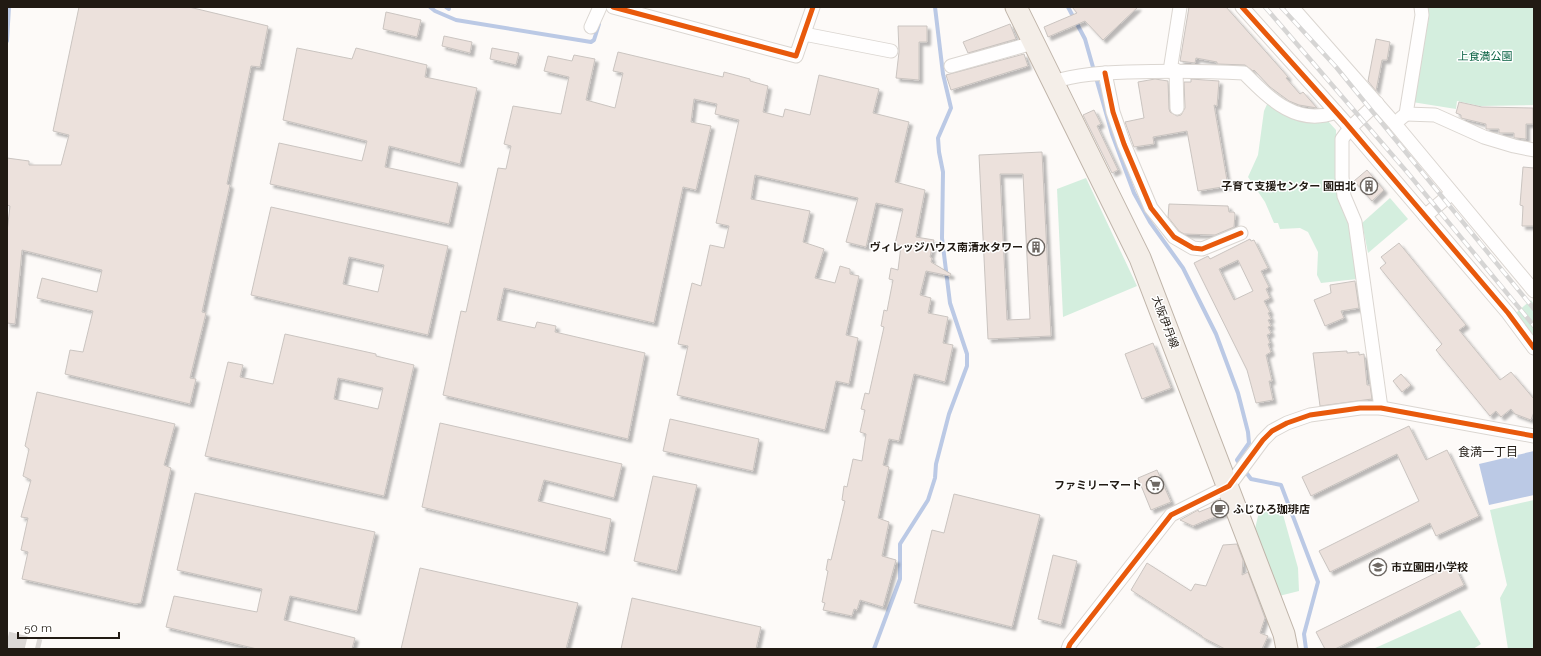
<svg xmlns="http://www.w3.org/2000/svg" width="1541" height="656" font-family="Raleway,'Noto Sans JP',sans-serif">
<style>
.green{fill:#d4eede}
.water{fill:#bbc9e5}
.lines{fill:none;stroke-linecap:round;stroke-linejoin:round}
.stream{stroke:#bbc9e5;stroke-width:4}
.building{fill:#ece1dc;stroke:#cac4c0;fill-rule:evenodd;filter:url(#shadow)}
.secondary-tunnel{stroke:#dcd8d6;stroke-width:19;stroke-dasharray:19 10;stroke-linecap:butt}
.minor-casing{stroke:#dbd6d1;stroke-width:15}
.primary-casing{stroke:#bfb4a9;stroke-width:23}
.minor{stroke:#fffefe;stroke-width:13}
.primary{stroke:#f4eee8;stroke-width:21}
.rail-casing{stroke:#d6d5d4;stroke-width:4.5}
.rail{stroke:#fff;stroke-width:3;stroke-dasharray:9;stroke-linecap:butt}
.cycleway-casing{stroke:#fff;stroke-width:8}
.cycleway{stroke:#e8590c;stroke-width:5}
.labels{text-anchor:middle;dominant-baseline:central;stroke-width:3;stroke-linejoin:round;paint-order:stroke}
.park-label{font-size:11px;fill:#035e3e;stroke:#fff}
.poi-label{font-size:11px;font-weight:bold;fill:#211a13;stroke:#fff;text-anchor:end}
.street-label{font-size:11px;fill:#211a13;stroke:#fff}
.neighbourhood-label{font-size:12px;fill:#211a13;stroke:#fff}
</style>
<defs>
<filter id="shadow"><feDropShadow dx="3.5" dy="3.5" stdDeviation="1" flood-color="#0004"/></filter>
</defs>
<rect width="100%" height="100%" fill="#fdfaf8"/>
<!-- green -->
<g class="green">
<polygon points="1427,7 1534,7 1534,105 1480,106 1457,101 1456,109 1412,102"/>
<polygon points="1268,102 1327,120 1336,130 1337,174 1350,224 1357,279 1321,283 1317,275 1318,252 1308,232 1300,228 1280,229 1278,223 1274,223 1265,202 1248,177 1258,155 1264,111"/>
<polygon points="1086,178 1137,286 1063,317 1057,189"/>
<polygon points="1390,198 1408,219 1368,253 1362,223"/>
<polygon points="1531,300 1534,304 1534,336 1516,313"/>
<polygon points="1534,500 1534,649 1508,649 1500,598 1507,585 1490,510"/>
<polygon points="1280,504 1298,568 1299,591 1279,596 1254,533 1259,512"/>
<polygon points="1460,610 1481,644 1473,649 1373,649"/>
</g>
<!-- water -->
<polygon class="water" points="1534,451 1534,495 1489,505 1479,464"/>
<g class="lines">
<!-- stream -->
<g class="stream">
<polyline points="430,7 435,11 456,20 591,42 594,40 599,24"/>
<polyline points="446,7 449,9"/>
<polyline points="1068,7 1085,39 1112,134 1134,193 1150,222 1183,268 1216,334 1238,393 1248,432 1249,443 1237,460 1251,479 1281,485 1318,582 1304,634 1306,649"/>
<polyline points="7,41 9,7"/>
<polyline points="874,649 900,579 900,544 928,500 935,478 936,464 949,414 967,366 967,354 950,303 942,238 943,172 939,152 938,138 951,108 943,74 935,7"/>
</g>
</g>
<!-- building -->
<g class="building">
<polygon points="79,7 189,7 268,26 260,67 251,66 227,184 230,185 202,312 206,313 190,378 196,379 190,404 65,374 70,350 83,352 93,311 37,298 42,278 97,292 102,270 22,250 15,324 7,323 7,232 10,206 7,205 7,158 29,161 29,165 61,165 69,135 53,131"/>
<polygon points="1072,7 1138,7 1103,40 1085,21 1048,37 1044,27 1077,13"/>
<polygon points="1189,7 1226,7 1282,70 1288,77 1286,78 1300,94 1303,92 1317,108 1299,105 1289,101 1270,87 1254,70 1253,71 1245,65 1217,64 1217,62 1196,58 1195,63 1180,61"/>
<polygon points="386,12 421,20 417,37 383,29"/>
<polygon points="1010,24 1016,39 968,53 963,42"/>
<polygon points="898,26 927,26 927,42 919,42 919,80 896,78 899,52"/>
<polygon points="444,36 472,42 470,53 442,46"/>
<polygon points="1376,39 1390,42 1387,60 1382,60 1376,91 1368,81"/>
<polygon points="297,48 352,59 356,48 427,65 425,77 477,88 460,164 389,146 385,167 458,183 449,224 270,184 279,143 362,161 367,141 283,120"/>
<polygon points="492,48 519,53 516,65 490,59"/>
<polygon points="618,52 723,77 724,72 750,79 750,81 768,86 763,112 783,117 785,109 810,115 819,75 879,89 873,113 909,122 895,182 925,190 916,237 934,240 930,257 932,258 931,262 951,274 950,276 926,271 920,295 931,298 928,313 948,317 943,343 953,345 945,382 914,374 899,441 889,439 883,465 889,467 878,518 889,522 882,556 896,560 883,607 860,600 857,610 854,609 852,616 823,610 825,603 822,602 828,571 826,570 828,559 831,560 845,501 842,500 844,486 847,487 853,459 862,461 866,434 860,432 865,410 861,409 865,393 869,394 884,327 881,326 884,310 887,311 893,280 889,279 891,268 898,270 901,246 895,244 903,209 876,203 866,247 846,242 858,198 755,175 751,199 810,211 803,242 824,249 815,278 835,283 840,266 850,269 850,274 859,276 846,335 858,338 849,384 836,381 825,430 677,395 688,346 678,344 692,283 701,286 710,245 724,248 729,226 716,223 739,120 715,114 717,104 694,99 691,122 711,126 696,190 683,187 654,323 504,288 497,320 535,328 537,322 556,326 555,332 645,353 628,439 443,395 461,311 466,312 498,168 506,169 511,146 504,144 513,106 561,114 569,77 544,71 548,56 572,61 574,55 595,59 586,100 615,108 623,73 613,71"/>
<polygon points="1024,54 1028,66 951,90 946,75"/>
<polygon points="1155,79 1168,81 1169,109 1170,112 1177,116 1181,115 1185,108 1184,82 1191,82 1191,79 1219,81 1217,106 1214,105 1228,186 1198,191 1187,131 1153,137 1154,144 1134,147 1125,122 1144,118 1138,82"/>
<polygon points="1459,102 1482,107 1533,108 1533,124 1526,124 1526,139 1516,138 1514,138 1514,133 1499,133 1499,129 1486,129 1486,124 1461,118 1461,115 1456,113"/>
<polygon points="1094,110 1101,124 1097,126 1118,170 1112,173 1083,115"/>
<path d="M1042,152L1051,336L988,339L979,155ZM1000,174H1023L1030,319L1007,320Z"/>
<polygon points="1523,167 1534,168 1534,226 1522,226 1523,206 1520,205"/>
<polygon points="1367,170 1384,190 1372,201 1354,181"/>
<polygon points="1169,204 1228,206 1229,212 1234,212 1235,214 1234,227 1215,235 1184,234 1179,231 1168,217"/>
<path d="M271,207L448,246L428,335L251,295ZM349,257L384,265L378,292L343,284Z"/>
<path d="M1250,239L1251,241L1254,240L1268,268L1261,271L1269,287L1266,289L1270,298L1264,301L1270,312L1268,313L1271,319L1268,320L1271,326L1268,327L1271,333L1267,335L1270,343L1268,344L1271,352L1266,355L1272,381H1269L1273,400L1256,403L1247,370L1194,263L1208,256L1210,259ZM1238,260L1253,291L1234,300L1219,269Z"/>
<polygon points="1399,243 1466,325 1459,330 1500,380 1511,372 1534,399 1534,412 1531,420 1515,414 1511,409 1501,417 1496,411 1490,416 1436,350 1442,344 1380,268 1386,263 1381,257"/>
<polygon points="1355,281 1359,308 1341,311 1344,318 1325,326 1314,300 1331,293 1330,285"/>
<path d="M285,334L376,354V356L414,365L384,496L205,456L228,362L243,365L240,377L273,384ZM338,378L383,388L378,409L334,399Z"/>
<polygon points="1153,343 1171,388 1142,399 1125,354"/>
<polygon points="1347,351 1347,353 1359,352 1359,355 1364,354 1367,385 1370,385 1372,399 1320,406 1313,353"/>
<polygon points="1401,374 1411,385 1402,392 1393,381"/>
<polygon points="37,392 175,424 164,465 171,468 141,603 135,604 22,579 28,552 21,550 28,518 21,517 31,480 23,476 29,449 25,446"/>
<polygon points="670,419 759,439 753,471 663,451"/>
<polygon points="440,423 622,464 614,498 544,480 538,501 611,519 605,552 422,507"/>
<polygon points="1409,426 1426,460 1447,450 1479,516 1436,536 1430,523 1330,572 1319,551 1419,501 1397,454 1311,496 1302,477"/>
<polygon points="1157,470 1171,502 1151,510 1138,478"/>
<polygon points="653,476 697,485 677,571 634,561"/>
<polygon points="195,493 375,532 357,611 290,596 284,620 355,638 352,649 257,649 166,627 174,596 257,612 262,589 177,570"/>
<polygon points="954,494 1040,515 1012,627 914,603 932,530 944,533"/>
<polygon points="1221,503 1225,513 1202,522 1193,526 1180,520 1198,510 1199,512"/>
<polygon points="1237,544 1243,560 1242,575 1248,572 1265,618 1260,633 1268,636 1262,649 1225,649 1202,637 1202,636 1131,590 1147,563 1191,591 1195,584 1206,586 1223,545"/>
<polygon points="1053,555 1077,561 1061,625 1038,619"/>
<polygon points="1454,564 1464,585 1335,649 1325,649 1316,632"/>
<polygon points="420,568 578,603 566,649 401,649"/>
<polygon points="632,598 761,627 756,649 621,649"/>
</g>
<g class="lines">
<!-- secondary-tunnel -->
<polyline class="secondary-tunnel" points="7,641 40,649"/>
<defs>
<g id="minor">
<polyline points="613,7 796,56 813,7"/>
<polyline points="1242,7 1345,122 1508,313 1534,348"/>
<polyline points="1292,7 1395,124 1534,291"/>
<polyline points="591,27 600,7"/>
<polyline points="804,34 891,51"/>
<polyline points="951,66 1033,43"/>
<polyline points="1176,70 1177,108"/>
<polyline points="1170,71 1180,7"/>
<polyline points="1105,73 1113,112 1124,144 1151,208 1174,237 1193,248 1202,249 1241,233"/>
<path d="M1053,82C1077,74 1103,73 1128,72C1167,71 1205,71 1244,73C1270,99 1297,127 1336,112"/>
<polyline points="1377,103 1350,128 1342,139 1342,177 1344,196 1355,222 1381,408"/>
<polyline points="1406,114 1435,115 1484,137 1514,146 1534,150"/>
<polyline points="1400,119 1406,114 1422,15 1421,7"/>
<polyline points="1425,216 1452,193"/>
<polyline points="1068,649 1070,644 1171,515 1229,486 1263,440 1272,431 1287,423 1310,415 1360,408 1381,408 1534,436"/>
</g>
<polyline id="primary" points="1016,7 1140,258 1284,634 1287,649"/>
</defs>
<!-- minor casing -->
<use href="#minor" class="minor-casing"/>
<!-- primary casing -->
<use href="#primary" class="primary-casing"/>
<!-- minor -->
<use href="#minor" class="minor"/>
<!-- primary -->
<use href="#primary" class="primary"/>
<defs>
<g id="rail">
<polyline points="1265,7 1407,172 1534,326"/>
<polyline points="1281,7 1336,67 1534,309"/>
</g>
</defs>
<!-- rail casing -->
<use href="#rail" class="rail-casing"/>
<!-- rail -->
<use href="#rail" class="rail"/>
<defs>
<g id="cycleway">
<polyline points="613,7 796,56 813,7"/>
<polyline points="1242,7 1345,122 1508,313 1534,348"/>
<polyline points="1105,73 1113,112 1124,144 1151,208 1174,237 1193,248 1202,249 1241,233"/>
<polyline points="1068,649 1070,644 1171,515 1229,486 1263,440 1272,431 1287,423 1310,415 1360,408 1381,408 1534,436"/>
</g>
</defs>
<!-- cycleway casing -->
<use href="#cycleway" class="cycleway-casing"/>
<!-- cycleway -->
<use href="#cycleway" class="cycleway"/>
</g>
<!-- icons -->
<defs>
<symbol id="building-ring" viewBox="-11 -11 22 22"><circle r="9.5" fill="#fff" stroke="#6e6863" stroke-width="1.5"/><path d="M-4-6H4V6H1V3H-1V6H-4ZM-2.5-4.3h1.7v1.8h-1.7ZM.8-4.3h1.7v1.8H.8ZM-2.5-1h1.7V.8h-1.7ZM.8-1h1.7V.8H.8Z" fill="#6e6863"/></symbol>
<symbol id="supermarket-ring" viewBox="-11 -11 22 22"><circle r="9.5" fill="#fff" stroke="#6e6863" stroke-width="1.5"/><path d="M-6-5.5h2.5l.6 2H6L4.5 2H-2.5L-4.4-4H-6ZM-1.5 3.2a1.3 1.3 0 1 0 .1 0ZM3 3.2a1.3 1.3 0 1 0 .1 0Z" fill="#6e6863"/></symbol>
<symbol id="cafe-ring" viewBox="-11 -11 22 22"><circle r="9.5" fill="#fff" stroke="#6e6863" stroke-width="1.5"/><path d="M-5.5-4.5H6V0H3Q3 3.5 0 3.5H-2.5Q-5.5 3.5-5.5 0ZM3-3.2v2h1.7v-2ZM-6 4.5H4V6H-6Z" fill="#6e6863"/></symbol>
<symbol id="school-ring" viewBox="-11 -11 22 22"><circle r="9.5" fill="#fff" stroke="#6e6863" stroke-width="1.5"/><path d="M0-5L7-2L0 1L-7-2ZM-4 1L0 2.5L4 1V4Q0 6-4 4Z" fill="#6e6863"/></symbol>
</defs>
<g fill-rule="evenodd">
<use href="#building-ring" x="1359" y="176" width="20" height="20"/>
<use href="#building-ring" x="1026" y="237" width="20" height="20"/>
<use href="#supermarket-ring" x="1145" y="475" width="20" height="20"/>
<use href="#cafe-ring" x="1210" y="499" width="20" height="20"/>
<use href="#school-ring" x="1368" y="557" width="20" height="20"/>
</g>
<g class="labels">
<!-- park labels -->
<g class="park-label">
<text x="1485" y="56">上食満公園</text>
</g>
<!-- poi labels -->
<g class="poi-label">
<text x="1356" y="186">子育て支援センター 園田北</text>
<text x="1023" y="247">ヴィレッジハウス南清水タワー</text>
<text x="1142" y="485">ファミリーマート</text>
<text x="1233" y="509" text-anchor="start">ふじひろ珈琲店</text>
<text x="1391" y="567" text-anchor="start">市立園田小学校</text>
</g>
<!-- street labels -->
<g class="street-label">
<text transform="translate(1165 322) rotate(69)">大阪伊丹線</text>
</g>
<!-- neighbourhood labels -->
<g class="neighbourhood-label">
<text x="1488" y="452">食満一丁目</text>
</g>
</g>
<!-- border -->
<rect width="1541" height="656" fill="none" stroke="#211a13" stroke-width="16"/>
<!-- scale -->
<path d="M18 632v6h101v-6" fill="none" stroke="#211a13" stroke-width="2"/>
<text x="24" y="632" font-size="12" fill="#211a13" stroke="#ffffff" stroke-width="3" paint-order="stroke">50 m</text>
</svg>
